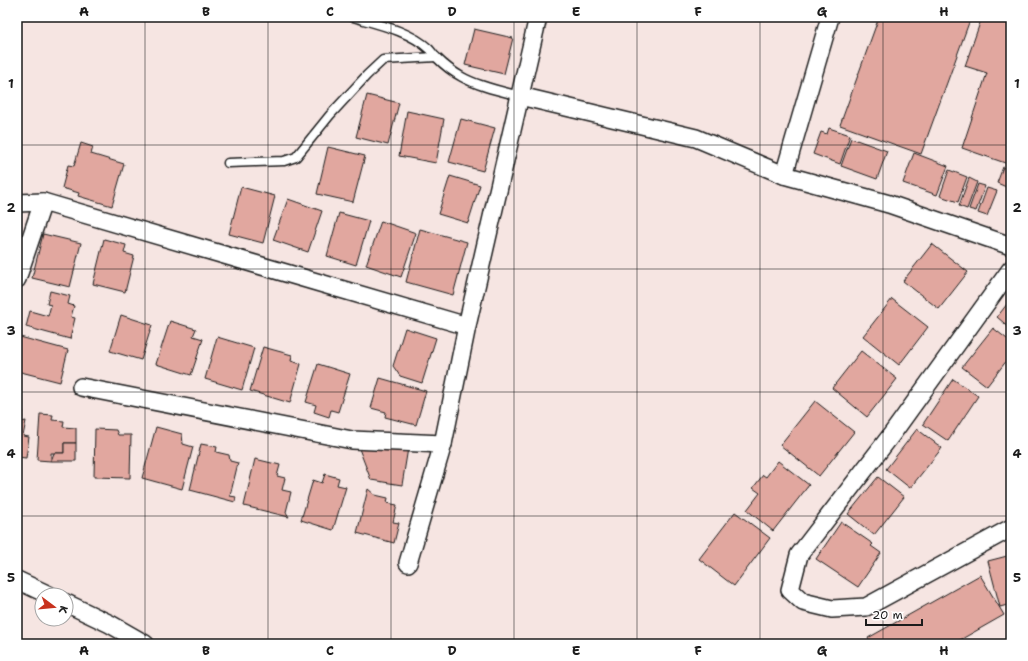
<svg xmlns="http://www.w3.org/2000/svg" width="1028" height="661" font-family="'Shantell Sans',sans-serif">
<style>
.building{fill:#e1a79f;stroke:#1c1c1c}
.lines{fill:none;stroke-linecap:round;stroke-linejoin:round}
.service-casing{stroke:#1c1c1c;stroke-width:11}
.minor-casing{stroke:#1c1c1c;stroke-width:20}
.service{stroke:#fff;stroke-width:8}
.minor{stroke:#fff;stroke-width:17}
.grid{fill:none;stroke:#1c1c1c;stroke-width:1;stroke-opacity:0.55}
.neatline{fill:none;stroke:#1c1c1c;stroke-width:1.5}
.grid-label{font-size:13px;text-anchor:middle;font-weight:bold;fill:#1c1c1c}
</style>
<rect width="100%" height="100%" fill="#f6e5e2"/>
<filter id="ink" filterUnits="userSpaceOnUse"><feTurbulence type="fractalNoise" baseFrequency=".025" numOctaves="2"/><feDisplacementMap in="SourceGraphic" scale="8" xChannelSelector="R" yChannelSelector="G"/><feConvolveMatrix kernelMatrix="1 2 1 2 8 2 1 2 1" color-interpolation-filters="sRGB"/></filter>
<g filter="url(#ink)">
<!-- building -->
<g class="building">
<polygon points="879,17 971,17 921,154 840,125"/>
<polygon points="982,17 1011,17 1011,165 962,148 987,73 965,66"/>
<polygon points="474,29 513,38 504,74 465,65"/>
<polygon points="367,95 399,103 388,145 356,137"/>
<polygon points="407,111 444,119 436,163 399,156"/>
<polygon points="461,119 495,128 483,171 449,162"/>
<polygon points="829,128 850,135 840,164 813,154 821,132 827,134"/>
<polygon points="851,138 887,151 877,179 841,166"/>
<polygon points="81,143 93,147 91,154 124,164 112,206 78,196 79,193 62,188 68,165 74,166"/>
<polygon points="328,147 365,156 353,202 317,194"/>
<polygon points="914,153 948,166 937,195 903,183"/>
<polygon points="1003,167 1011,170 1011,189 997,183"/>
<polygon points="949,170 967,177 958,202 940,196"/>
<polygon points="450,176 480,185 468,223 438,214"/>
<polygon points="969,178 977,182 967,209 959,206"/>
<polygon points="978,184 985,186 976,211 969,209"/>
<polygon points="241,187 275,196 263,243 229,234"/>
<polygon points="987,188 997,191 987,216 978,213"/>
<polygon points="288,199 322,211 308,252 273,240"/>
<polygon points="339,213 369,221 356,265 327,256"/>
<polygon points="381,221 416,233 401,277 366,265"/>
<polygon points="420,229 467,242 453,295 406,282"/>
<polygon points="43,234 81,243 70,287 32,278"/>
<polygon points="104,239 126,245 124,253 134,256 125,292 93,284"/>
<polygon points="932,244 968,272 939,309 903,281"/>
<polygon points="50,291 70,296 68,304 74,306 71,317 75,318 70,339 26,327 30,311 48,316 51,305 47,304"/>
<polygon points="892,299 928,327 899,365 863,336"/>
<polygon points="1011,299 1011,329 997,317"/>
<polygon points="121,315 152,325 141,360 110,351"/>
<polygon points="170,321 196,329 193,336 203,339 191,375 156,364"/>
<polygon points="405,328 436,338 422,383 400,376 393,366"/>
<polygon points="993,328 1011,342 1011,355 987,386 962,367"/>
<polygon points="20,337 68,350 60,382 17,371 17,349"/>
<polygon points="217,337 254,348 242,390 205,379"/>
<polygon points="263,347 292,355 291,361 301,364 290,403 250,391"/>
<polygon points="861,351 897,379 867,417 832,388"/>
<polygon points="318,364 350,374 338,412 331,410 329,417 314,412 316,405 306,402"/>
<polygon points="380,378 426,391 416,425 385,417 386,412 371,408"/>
<polygon points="953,379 978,396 948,441 923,424"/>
<polygon points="815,401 854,432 819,476 780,445"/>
<polygon points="17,410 23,411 21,422 26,421 23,436 29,437 26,458 17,457"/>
<polygon points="40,414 53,415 52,420 64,421 63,427 76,428 76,443 64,443 64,453 51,453 51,461 37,460"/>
<polygon points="156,427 182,434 183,444 193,447 182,489 142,478"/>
<polygon points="95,429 116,430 118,435 131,435 130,478 94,477"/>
<polygon points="917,429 942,448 910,488 886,469"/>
<polygon points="64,443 76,443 76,461 51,461 54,453 64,453"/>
<polygon points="201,444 217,447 216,452 229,455 230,461 238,463 230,496 236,497 235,502 190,490"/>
<polygon points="358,446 408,448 402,485 371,480"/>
<polygon points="255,459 280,465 277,476 285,478 282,490 291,492 286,512 289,517 244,506"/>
<polygon points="778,461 809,485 773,531 747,510 760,493 753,488 763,475 766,477"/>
<polygon points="325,474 339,478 337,485 346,487 333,530 301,520 313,480 322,483"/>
<polygon points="878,477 904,497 874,535 848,514"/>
<polygon points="368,489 375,495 388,498 387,503 397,505 393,522 399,523 394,543 357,533"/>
<polygon points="735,512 770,538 734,586 699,559"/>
<polygon points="841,522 873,544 871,546 881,553 858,587 816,559"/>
<polygon points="1011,555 1011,604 1000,607 988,561"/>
<polygon points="980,575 1004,615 953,644 871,644 868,638"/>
</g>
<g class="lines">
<defs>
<g id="service">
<path d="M353,17C377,24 410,31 429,49C432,52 434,56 437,58C444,65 453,72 462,77C480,87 501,91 520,96"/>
<polyline points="228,163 284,161 296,157 330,115 367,75 383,60 436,57"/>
</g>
<g id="minor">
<polyline points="520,96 696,138 784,175 889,204 1011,246"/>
<polyline points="784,175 830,17"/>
<polyline points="17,203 43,202"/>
<polyline points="1011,269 892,434 799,555 790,590 803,602 832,609 866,607 1011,528"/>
<polyline points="17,279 43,202 467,326"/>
<polyline points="81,387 352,440 443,444"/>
<polyline points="408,563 443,444 467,326 538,17"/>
<polyline points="17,580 49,595"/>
<polyline points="66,603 110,624 145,644"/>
</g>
</defs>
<!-- service casing -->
<use href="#service" class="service-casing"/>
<!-- minor casing -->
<use href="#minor" class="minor-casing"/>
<!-- service -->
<use href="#service" class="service"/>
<!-- minor -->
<use href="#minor" class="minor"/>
</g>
</g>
<!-- grid -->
<path class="grid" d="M145,17V644M268,17V644M391,17V644M514,17V644M637,17V644M760,17V644M883,17V644M17,145H1011M17,269H1011M17,392H1011M17,516H1011"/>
<!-- margin -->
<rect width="1028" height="661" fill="none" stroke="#fff" stroke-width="44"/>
<!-- north arrow -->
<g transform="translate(54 607) rotate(106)"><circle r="19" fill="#ffffff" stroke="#a4a4a4"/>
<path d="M0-3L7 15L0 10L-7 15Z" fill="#c8321e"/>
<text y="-6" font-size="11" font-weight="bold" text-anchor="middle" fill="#1c1c1c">K</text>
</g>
<!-- scale -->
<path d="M866 619v6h56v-6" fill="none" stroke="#1c1c1c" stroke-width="2"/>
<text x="872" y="619" font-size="12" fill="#1c1c1c" stroke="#ffffff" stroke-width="3" paint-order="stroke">20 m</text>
<rect x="22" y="22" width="984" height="617" class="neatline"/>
<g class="grid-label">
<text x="84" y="16">A</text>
<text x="206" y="16">B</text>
<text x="330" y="16">C</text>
<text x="452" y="16">D</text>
<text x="576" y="16">E</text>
<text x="698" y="16">F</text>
<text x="822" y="16">G</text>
<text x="944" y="16">H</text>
<text x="11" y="88">1</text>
<text x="1017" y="88">1</text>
<text x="11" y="212">2</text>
<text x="1017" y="212">2</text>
<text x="11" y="335">3</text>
<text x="1017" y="335">3</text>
<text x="11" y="458">4</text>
<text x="1017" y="458">4</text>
<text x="11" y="582">5</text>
<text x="1017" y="582">5</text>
<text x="84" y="655">A</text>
<text x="206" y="655">B</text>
<text x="330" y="655">C</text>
<text x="452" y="655">D</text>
<text x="576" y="655">E</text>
<text x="698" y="655">F</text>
<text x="822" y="655">G</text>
<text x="944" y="655">H</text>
</g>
</svg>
